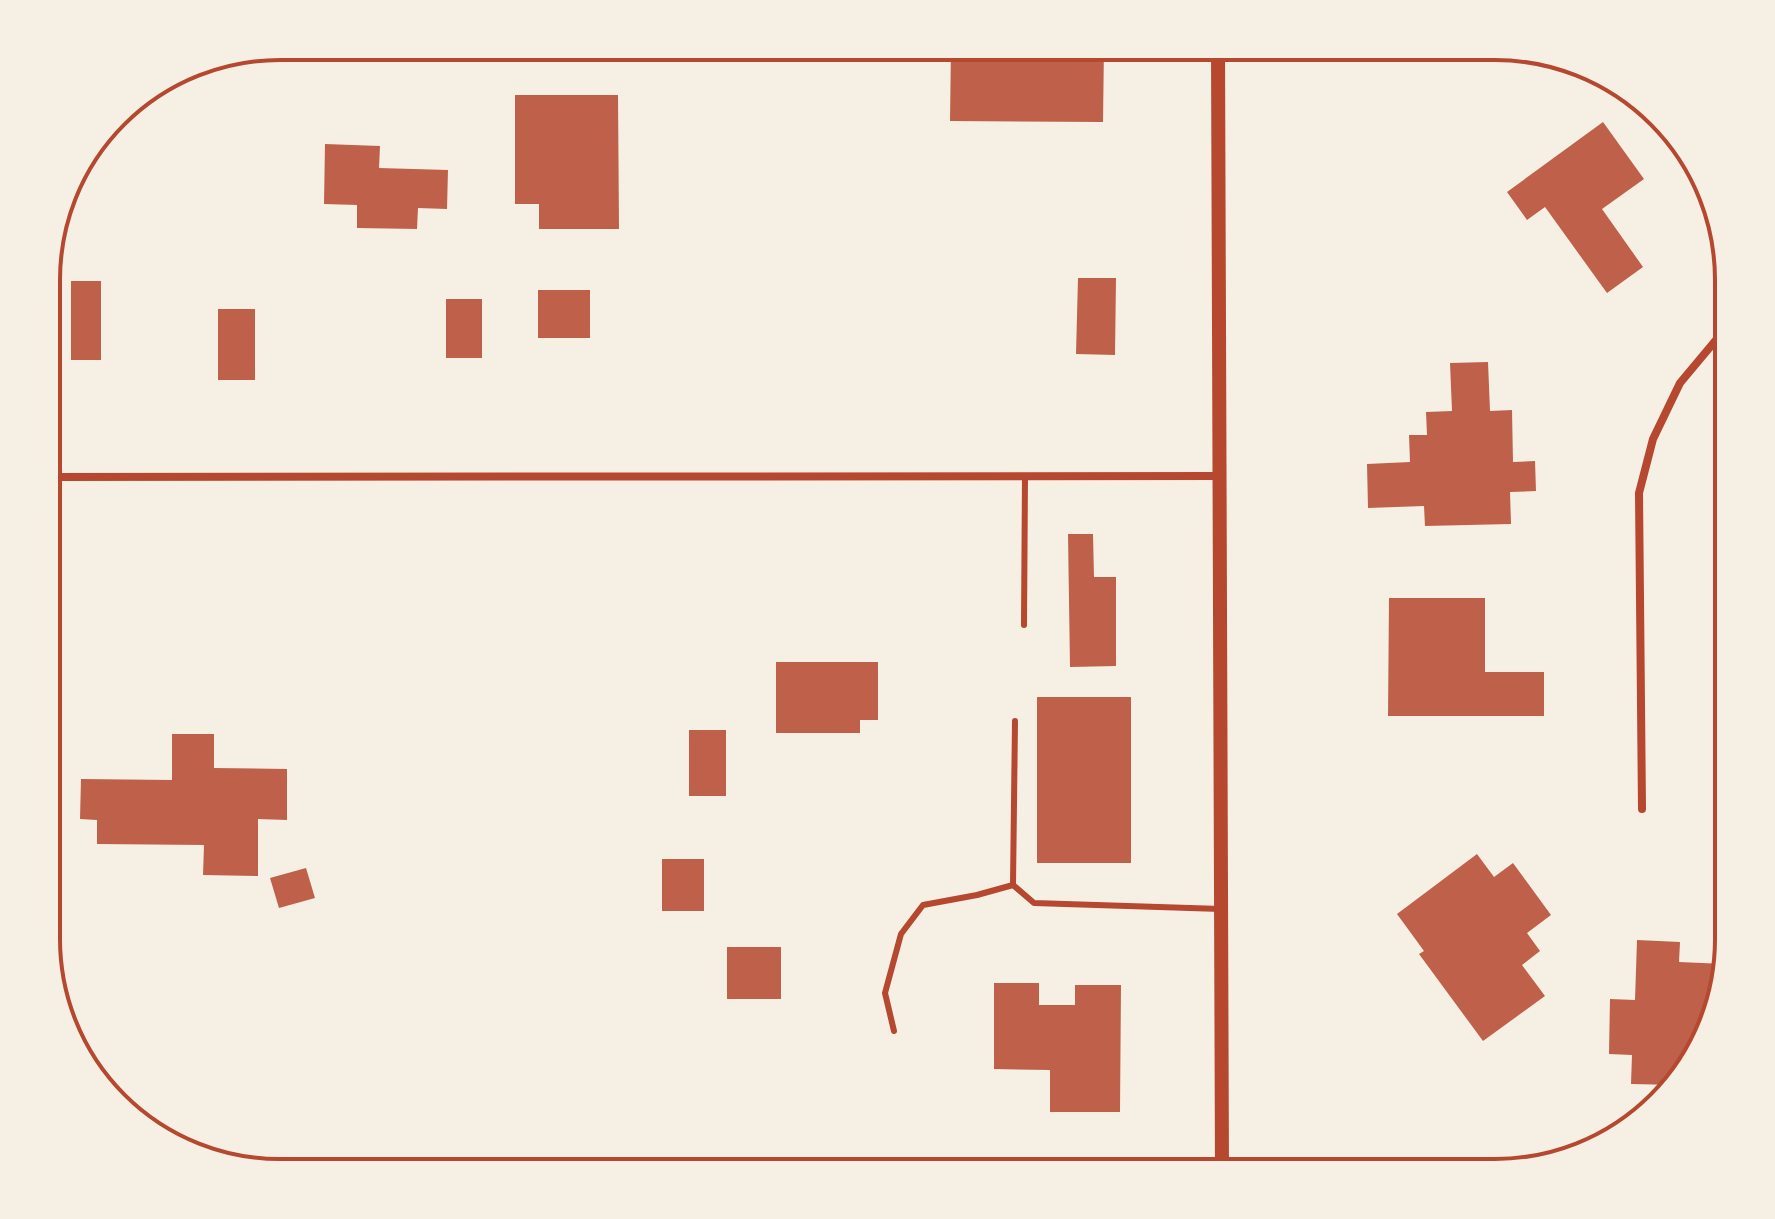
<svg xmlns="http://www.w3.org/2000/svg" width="1775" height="1219" font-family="'Noto Sans',sans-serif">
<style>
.building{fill:#bf614a}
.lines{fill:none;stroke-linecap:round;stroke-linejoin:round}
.service{stroke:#b5482f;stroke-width:6}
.minor{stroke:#b5482f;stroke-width:8}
.tertiary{stroke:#b5482f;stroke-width:14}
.rim{fill:none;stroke:#b5482f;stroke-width:4}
</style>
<rect width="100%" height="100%" fill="#f6efe4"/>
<!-- building -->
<g class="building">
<polygon points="951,46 1104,46 1103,122 950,121"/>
<polygon points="515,95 618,95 619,229 539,229 539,204 515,204"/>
<polygon points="1603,122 1644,179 1602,209 1643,267 1607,293 1545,207 1527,220 1507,192"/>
<polygon points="325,144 380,146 379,168 448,170 447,209 418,208 417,229 357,228 357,205 324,204"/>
<polygon points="1078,278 1116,278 1115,355 1076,354"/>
<rect x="71" y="281" width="30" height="79"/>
<rect x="538" y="290" width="52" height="48"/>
<rect x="446" y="299" width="36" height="59"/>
<rect x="218" y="309" width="37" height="71"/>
<polygon points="1488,362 1490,411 1512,410 1513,462 1535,461 1536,491 1510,492 1511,524 1425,526 1424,506 1368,508 1367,464 1410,462 1409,435 1427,435 1426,412 1452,411 1450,363"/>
<polygon points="1068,534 1093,534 1094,577 1116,577 1116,666 1070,667"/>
<polygon points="1389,598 1485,598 1485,672 1544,672 1544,716 1388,716"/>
<polygon points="776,662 878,662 878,720 860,720 860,733 776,733"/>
<rect x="1037" y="697" width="94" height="166"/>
<rect x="689" y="730" width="37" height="66"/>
<polygon points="172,734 214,734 214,768 287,769 287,820 258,819 258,876 203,875 204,845 97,844 97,820 80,819 81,779 172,780"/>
<polygon points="1477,854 1494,877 1513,863 1551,915 1527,933 1540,951 1522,965 1545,996 1483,1041 1419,954 1424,951 1397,914"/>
<rect x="662" y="859" width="42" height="52"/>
<polygon points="306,868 315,898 279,908 270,878"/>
<polygon points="1637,940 1680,942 1679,962 1725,964 1681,1081 1676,1085 1631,1084 1632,1055 1609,1054 1610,999 1635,1000"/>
<rect x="727" y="947" width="54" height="52"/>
<polygon points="994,983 1039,983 1039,1005 1075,1005 1075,985 1121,985 1120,1112 1050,1112 1050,1070 994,1069"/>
</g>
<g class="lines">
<!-- service -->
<g class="service">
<polyline points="1024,625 1025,476"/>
<polyline points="1015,721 1013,885 1034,903 1221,909"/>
<polyline points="894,1031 885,993 901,934 923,905 977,895 1013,885"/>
</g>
<!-- minor -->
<g class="minor">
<polyline points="48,477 1220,476"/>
<polyline points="1642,809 1639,493 1653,439 1680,383 1721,334 1729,331"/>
</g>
<!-- tertiary -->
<polyline class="tertiary" points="1218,46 1222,1173"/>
</g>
<!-- crop -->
<path d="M0 0H1775V1219H0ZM280 60H1495A220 220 0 0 1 1715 280V939A220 220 0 0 1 1495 1159H280A220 220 0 0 1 60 939V280A220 220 0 0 1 280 60Z" fill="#f6efe4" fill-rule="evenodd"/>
<path class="rim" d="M280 60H1495A220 220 0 0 1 1715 280V939A220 220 0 0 1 1495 1159H280A220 220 0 0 1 60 939V280A220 220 0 0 1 280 60Z"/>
</svg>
